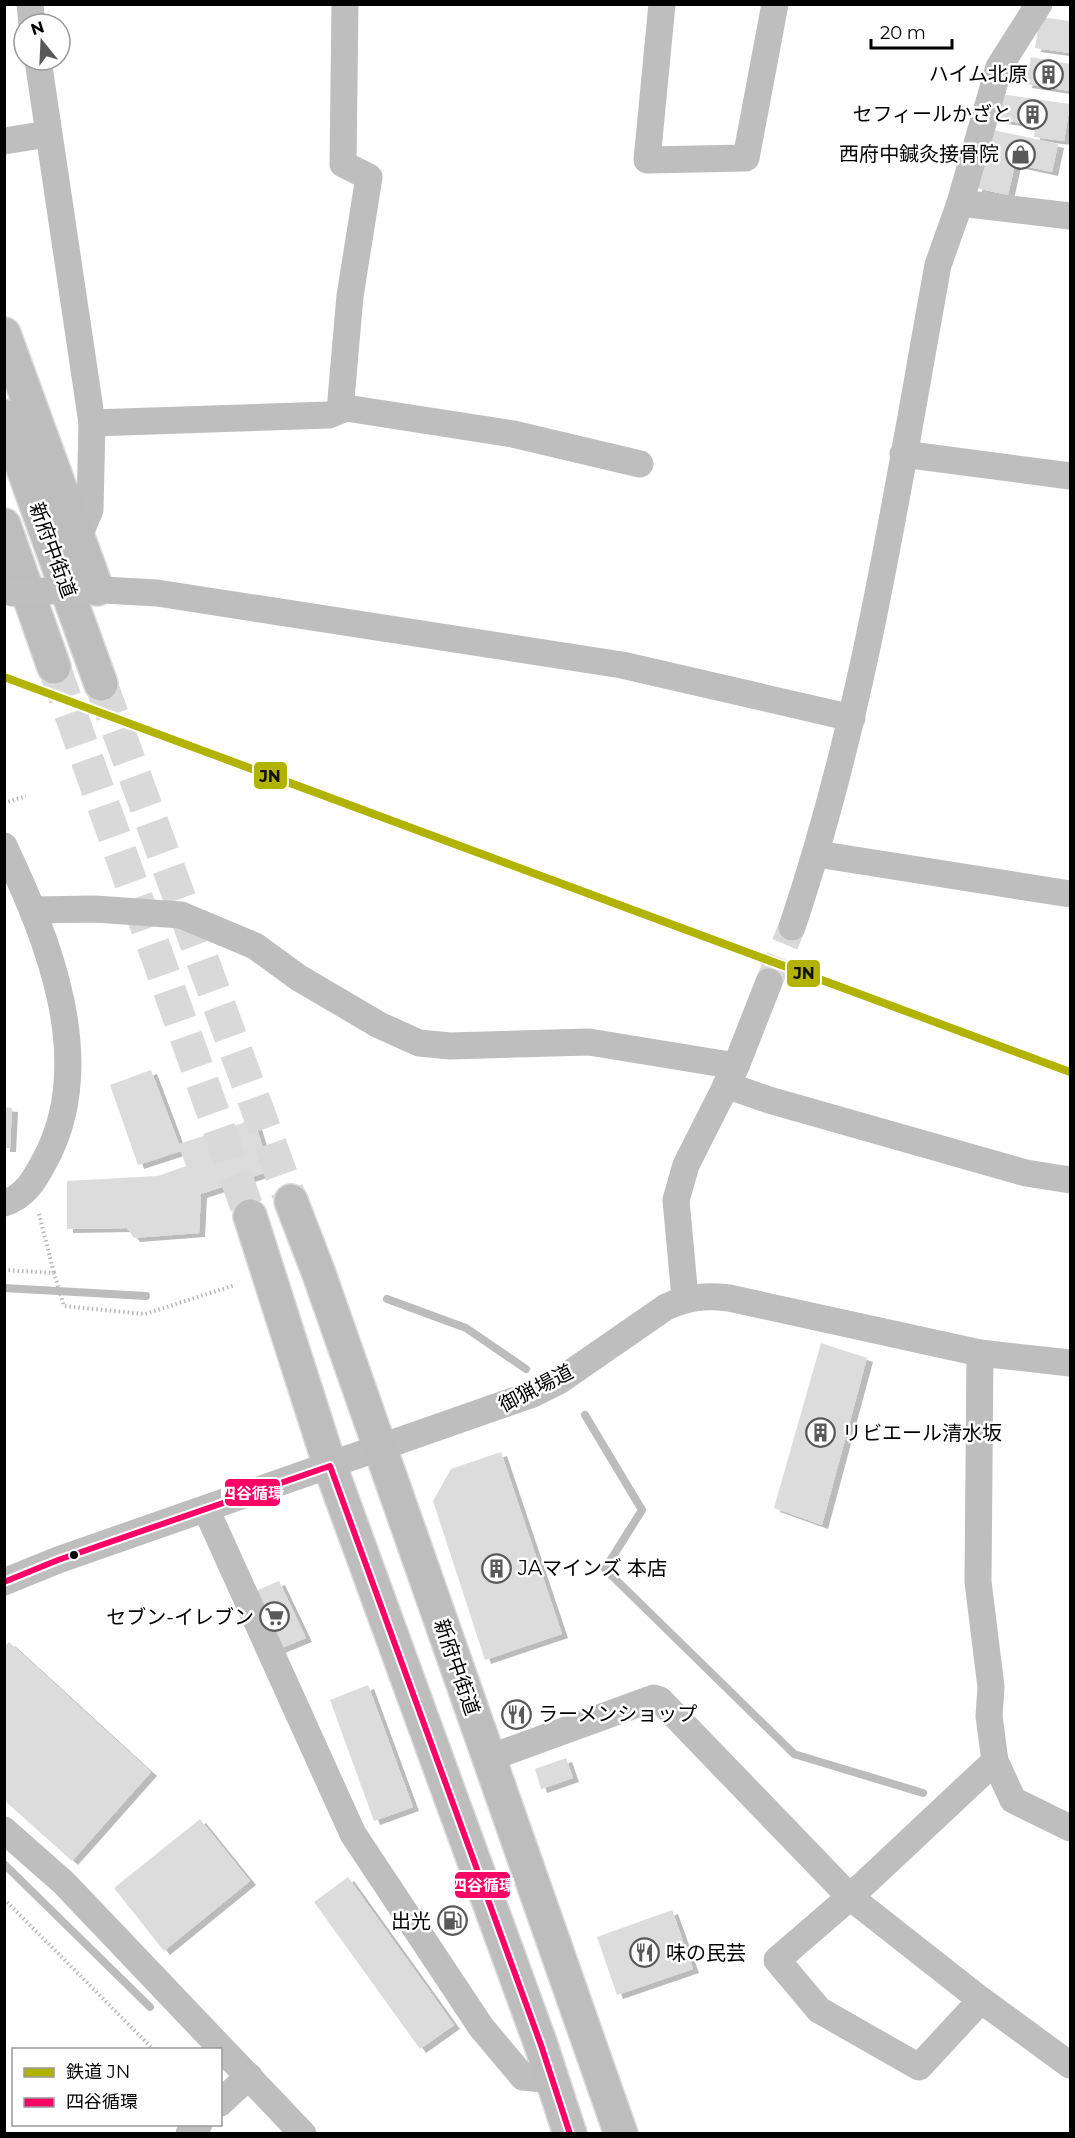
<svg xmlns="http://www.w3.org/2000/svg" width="1075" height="2138" font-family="Montserrat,'Noto Sans JP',sans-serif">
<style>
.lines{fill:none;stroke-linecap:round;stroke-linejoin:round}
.stream{stroke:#bcbcbc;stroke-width:8}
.building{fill:#dcdcdc;filter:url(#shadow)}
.minor-tunnel{stroke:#d9d9d9;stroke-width:27;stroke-dasharray:27 14;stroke-linecap:butt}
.major-tunnel{stroke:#d9d9d9;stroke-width:33;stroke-dasharray:33 16;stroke-linecap:butt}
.major-casing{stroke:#dbdbdb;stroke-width:36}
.path{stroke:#b8b8b8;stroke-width:4;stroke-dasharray:1.5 3;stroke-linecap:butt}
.minor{stroke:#bebebe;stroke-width:27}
.major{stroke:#bdbdbd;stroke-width:33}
.minor-bridge{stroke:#bebebe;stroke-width:27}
.bus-1-casing{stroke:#fff;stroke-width:10}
.bus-1{stroke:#f06;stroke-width:6}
.rail-1-casing{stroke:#fff;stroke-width:12}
.rail-1{stroke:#b2b200;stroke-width:8}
.bus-dot{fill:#000;stroke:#fff;stroke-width:2}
.labels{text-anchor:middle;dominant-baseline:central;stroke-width:5;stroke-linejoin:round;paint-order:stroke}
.poi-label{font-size:20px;fill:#000;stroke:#fff;text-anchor:end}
.street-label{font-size:20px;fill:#000;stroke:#fff}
.line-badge{stroke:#fff;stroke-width:2}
.badge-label{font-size:16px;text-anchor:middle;font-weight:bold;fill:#fff}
.pale-badge-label{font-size:16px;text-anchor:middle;font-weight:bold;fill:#111}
</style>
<defs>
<filter id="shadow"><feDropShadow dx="6" dy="4" stdDeviation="0" flood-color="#0004"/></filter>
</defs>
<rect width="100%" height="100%" fill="#fff"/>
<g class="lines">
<!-- stream -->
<g class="stream">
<polyline points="4,1288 146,1296"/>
<polyline points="387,1299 466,1328 526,1369"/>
<polyline points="585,1415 642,1510 605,1569 794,1754 923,1793"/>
<polyline points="4,1864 150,2007"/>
</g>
</g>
<!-- building -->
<g class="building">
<polygon points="1040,17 1070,21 1070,53 1035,48"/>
<polygon points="1031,57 1070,64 1070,91 1026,84"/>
<polygon points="1001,94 1070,104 1064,141 1034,137 1035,125 995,119"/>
<polygon points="989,129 1058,144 1052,172 1015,164 1008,195 976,188"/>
<polygon points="151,1070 179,1144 254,1119 270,1171 201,1194 199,1233 134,1238 127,1228 67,1229 67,1181 158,1176 186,1166 181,1151 138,1165 110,1085"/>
<polygon points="4,1107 12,1108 10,1148 4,1148"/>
<polygon points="821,1343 867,1358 822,1525 774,1508"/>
<polygon points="501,1452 562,1634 485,1660 433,1501 451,1469"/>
<polygon points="279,1581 306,1638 269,1653 244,1596"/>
<polygon points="9,1642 151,1772 72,1861 5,1801 5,1646"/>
<polygon points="368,1685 413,1807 374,1821 330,1700"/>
<polygon points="566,1758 573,1778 541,1789 535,1769"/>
<polygon points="200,1819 250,1881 164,1951 114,1888"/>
<polygon points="348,1877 454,2025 420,2049 314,1902"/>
<polygon points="672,1910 693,1969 617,1995 597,1937"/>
</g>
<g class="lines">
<!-- minor-tunnel -->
<polyline class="minor-tunnel" points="769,982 792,927"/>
<!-- major-tunnel -->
<g class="major-tunnel">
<polyline points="54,667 250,1216"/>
<polyline points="101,684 291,1201"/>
</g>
<defs>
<g id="major">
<polyline points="4,334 97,589"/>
<polyline points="4,416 101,684"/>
<polyline points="4,525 54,667"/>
<polyline points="291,1201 319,1274 621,2134"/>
<polyline points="250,1216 330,1466 541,2045 570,2134"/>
</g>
</defs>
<!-- major casing -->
<use href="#major" class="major-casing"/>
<!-- path -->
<g class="path">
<polyline points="4,636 4,641"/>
<polyline points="4,803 26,796"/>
<polyline points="39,1214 54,1273"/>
<polyline points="4,1270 54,1273 64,1306 145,1314 235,1285"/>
<polyline points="4,1899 154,2050"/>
</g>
<!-- minor -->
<g class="minor">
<polyline points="30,4 32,24"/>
<polyline points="345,4 343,164 369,177 350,296 341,399 346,408"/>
<polyline points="662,4 647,160 746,158 775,4"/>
<polyline points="38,60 92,423 90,510 78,538"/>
<polyline points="4,141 48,134"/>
<polyline points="960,203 1070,216"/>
<polyline points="92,423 329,415 346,408 513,434 640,464"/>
<polyline points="903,454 1070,476"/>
<polyline points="85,589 157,593 622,665 852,718"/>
<path d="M4,846C48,939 99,1063 44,1162C35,1179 25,1197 4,1203"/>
<polyline points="817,854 1070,894"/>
<polyline points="34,910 95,909 181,915 255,946 299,978 379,1025 419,1043 450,1046 589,1042 736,1066 686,1165 676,1200 685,1298"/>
<path d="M792,927C864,715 898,485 938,265L960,203L999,67L1039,4"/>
<polyline points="736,1066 769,982"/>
<polyline points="726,1085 769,1100 1026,1173 1070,1180"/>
<polyline points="980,1353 978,1582 991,1687 989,1716 995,1761 1013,1800 1070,1828"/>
<polyline points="206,1509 353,1834 481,2027 523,2077 552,2080"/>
<path d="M4,1582L58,1560L533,1394L559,1381L666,1307C688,1297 705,1295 729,1298L980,1353L1070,1363"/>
<polyline points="489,1758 654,1698 660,1700 850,1897 981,2000 1070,2065"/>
<polyline points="4,1830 64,1883 303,2134"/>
<polyline points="981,2000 919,2067 819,2010 777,1960 850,1897 995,1761"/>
<polyline points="220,2103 249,2076"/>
<polyline points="189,2134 199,2124"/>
</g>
<!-- major -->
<use href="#major" class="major"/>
<!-- minor-bridge -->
<polyline class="minor-bridge" points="12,593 85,589"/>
<defs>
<polyline id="bus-1" points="4,1582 58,1560 330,1466 541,2045 570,2134"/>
</defs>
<!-- bus-1 casing -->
<use href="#bus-1" class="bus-1-casing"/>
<!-- bus-1 -->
<use href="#bus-1" class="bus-1"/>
<defs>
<polyline id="rail-1" points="4,677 1070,1072"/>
</defs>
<!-- rail-1 casing -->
<use href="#rail-1" class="rail-1-casing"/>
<!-- rail-1 -->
<use href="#rail-1" class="rail-1"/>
</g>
<!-- icons -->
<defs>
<symbol id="building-ring" viewBox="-11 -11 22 22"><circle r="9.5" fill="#fff" stroke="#595959" stroke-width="1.5"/><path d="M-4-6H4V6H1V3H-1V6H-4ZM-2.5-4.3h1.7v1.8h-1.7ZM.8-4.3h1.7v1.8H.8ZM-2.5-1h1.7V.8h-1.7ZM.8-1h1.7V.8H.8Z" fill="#595959"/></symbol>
<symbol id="shop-ring" viewBox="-11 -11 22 22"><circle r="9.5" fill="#fff" stroke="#595959" stroke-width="1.5"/><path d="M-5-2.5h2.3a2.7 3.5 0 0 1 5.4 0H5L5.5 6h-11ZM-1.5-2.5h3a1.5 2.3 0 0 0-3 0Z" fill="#595959"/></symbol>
<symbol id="supermarket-ring" viewBox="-11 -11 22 22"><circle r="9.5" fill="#fff" stroke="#595959" stroke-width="1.5"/><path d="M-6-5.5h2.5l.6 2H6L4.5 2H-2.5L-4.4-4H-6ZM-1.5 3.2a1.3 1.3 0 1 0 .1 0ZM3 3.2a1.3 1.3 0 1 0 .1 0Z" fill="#595959"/></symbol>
<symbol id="restaurant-ring" viewBox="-11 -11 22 22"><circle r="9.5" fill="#fff" stroke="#595959" stroke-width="1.5"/><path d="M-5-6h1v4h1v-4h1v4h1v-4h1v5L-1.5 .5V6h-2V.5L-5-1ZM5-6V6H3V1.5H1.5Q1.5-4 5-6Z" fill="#595959"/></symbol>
<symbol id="fuel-ring" viewBox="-11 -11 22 22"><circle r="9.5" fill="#fff" stroke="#595959" stroke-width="1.5"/><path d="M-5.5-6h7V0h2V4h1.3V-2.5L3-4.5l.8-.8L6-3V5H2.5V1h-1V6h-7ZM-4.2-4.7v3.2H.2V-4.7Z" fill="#595959"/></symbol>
</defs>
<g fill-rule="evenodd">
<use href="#building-ring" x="1032" y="58" width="33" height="33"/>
<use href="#building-ring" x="1016" y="98" width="33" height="33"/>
<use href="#shop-ring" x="1004" y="138" width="33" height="33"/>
<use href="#building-ring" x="804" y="1416" width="33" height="33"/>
<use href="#building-ring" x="480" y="1552" width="33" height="33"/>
<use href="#supermarket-ring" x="258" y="1600" width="33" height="33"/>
<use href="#restaurant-ring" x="500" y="1698" width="33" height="33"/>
<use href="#fuel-ring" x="436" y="1904" width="33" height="33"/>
<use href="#restaurant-ring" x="628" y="1936" width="33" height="33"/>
</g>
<!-- markers -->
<circle class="bus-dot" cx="74" cy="1555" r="5"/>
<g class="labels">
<!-- poi labels -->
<g class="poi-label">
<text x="1028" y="74">ハイム北原</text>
<text x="1012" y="114">セフィールかざと</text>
<text x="999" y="154">西府中鍼灸接骨院</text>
<text x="842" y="1433" text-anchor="start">リビエール清水坂</text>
<text x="518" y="1568" text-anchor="start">JAマインズ 本店</text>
<text x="254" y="1617">セブン-イレブン</text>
<text x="538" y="1714" text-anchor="start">ラーメンショップ</text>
<text x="431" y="1921">出光</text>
<text x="666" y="1953" text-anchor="start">味の民芸</text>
</g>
<!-- street labels -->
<g class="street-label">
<text transform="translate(53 550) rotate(70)">新府中街道</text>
<text transform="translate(536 1388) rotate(-27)">御猟場道</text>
<text transform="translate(457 1667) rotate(71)">新府中街道</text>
</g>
</g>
<g class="line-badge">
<rect x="253" y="761" width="35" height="29" rx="6" fill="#b2b200"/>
<rect x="786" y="959" width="35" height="29" rx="6" fill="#b2b200"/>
<rect x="224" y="1478" width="57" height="29" rx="6" fill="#f06"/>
<rect x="454" y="1871" width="57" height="28" rx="6" fill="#f06"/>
</g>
<g class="badge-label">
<text x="252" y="1499">四谷循環</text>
<text x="483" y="1891">四谷循環</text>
</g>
<g class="pale-badge-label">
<text x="270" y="782">JN</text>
<text x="804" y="979">JN</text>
</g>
<!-- border -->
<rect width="1075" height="2138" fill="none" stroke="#000000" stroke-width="12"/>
<!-- legend -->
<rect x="12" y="2048" width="210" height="78" fill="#ffffff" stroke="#999999" stroke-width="1.5"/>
<rect x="24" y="2068" width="30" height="9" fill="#b2b200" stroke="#999999" stroke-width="1.5"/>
<text x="66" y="2078" font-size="18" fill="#000000">鉄道 JN</text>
<rect x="24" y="2098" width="30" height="9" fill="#ff0066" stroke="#999999" stroke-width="1.5"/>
<text x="66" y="2108" font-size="18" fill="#000000">四谷循環</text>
<!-- north arrow -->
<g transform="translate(42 42) rotate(342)"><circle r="28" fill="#ffffff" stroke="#999999" stroke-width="1.5"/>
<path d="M0-4.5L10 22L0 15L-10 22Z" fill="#595959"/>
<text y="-9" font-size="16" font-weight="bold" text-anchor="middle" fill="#000000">N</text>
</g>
<!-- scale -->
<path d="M871 39v9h81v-9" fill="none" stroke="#000000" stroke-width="3"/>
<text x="880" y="39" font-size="18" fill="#000000" stroke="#ffffff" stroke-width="4.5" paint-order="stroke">20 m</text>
</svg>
